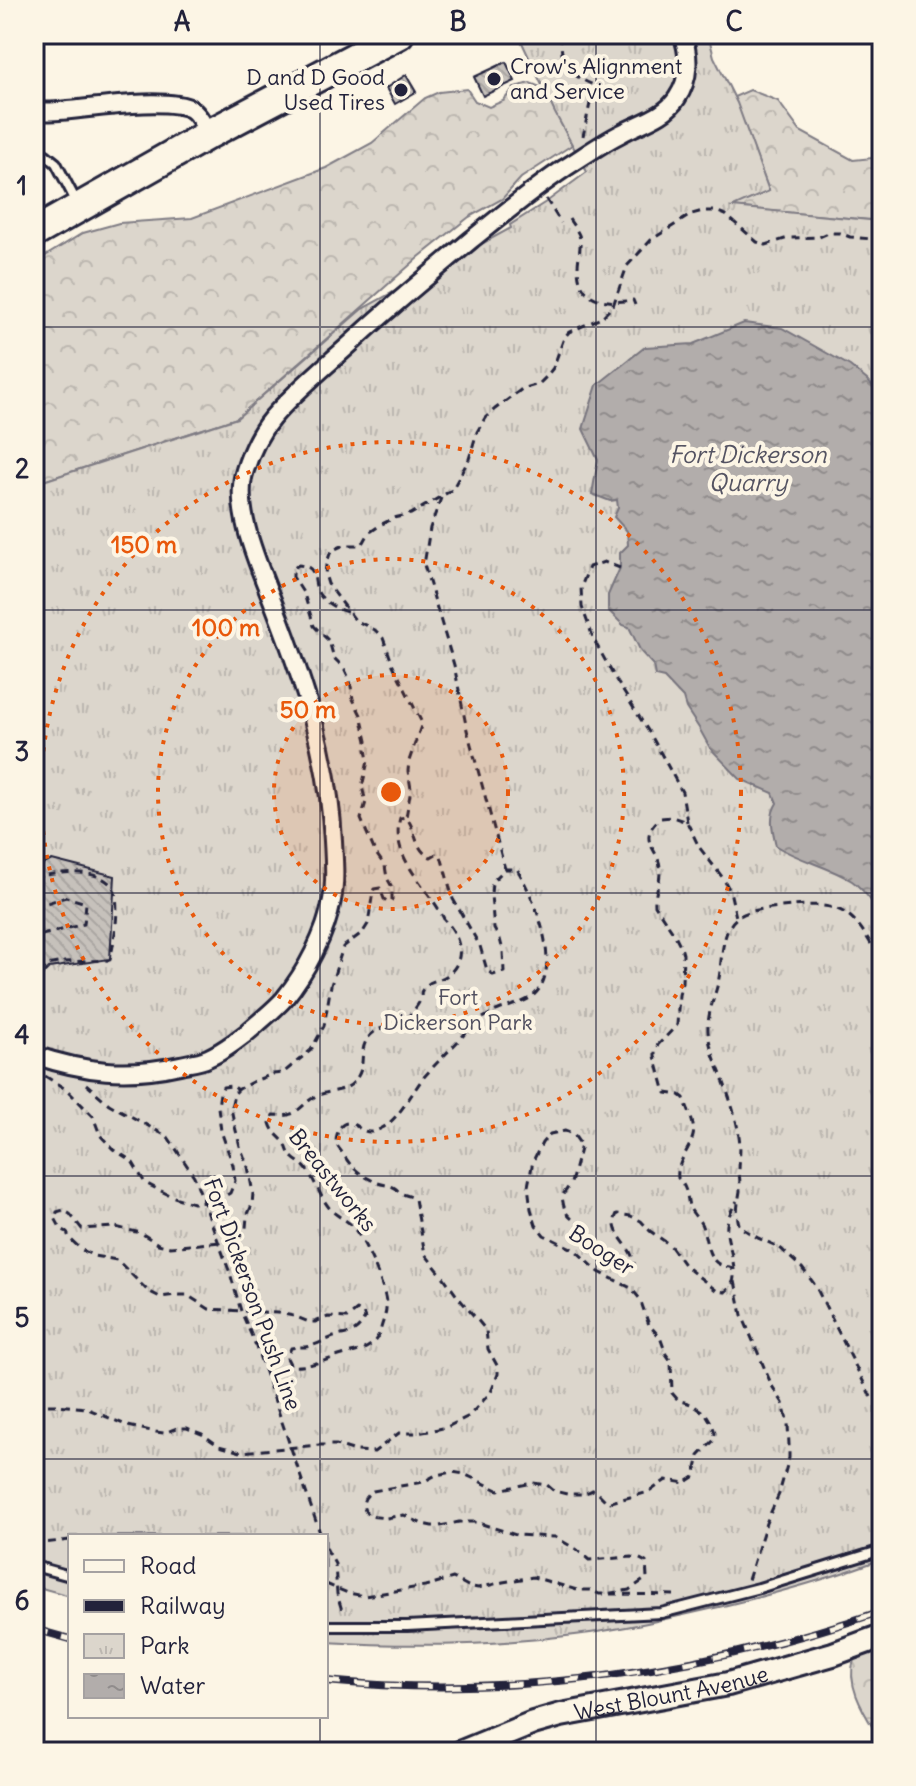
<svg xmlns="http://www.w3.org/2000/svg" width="916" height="1786" font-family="Delius,sans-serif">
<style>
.forest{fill:url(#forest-crowns);stroke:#7f7c84;stroke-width:2}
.park{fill:url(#park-tufts);stroke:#7f7c84;stroke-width:2}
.water{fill:url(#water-ripples);stroke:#78757e;stroke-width:2}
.building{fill:url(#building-back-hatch);stroke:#22223b;stroke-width:2}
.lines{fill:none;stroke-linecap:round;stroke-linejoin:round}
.service-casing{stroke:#22223b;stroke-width:14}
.minor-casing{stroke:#22223b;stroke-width:22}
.tertiary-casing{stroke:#22223b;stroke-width:28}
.trunk-casing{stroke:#22223b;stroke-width:34}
.path{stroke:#22223b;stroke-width:3;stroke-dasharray:8 6;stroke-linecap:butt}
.service{stroke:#fcf5e5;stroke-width:8}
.minor{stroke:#fcf5e5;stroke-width:16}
.tertiary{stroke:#fcf5e5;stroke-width:22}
.trunk{stroke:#fcf5e5;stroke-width:28}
.rail-casing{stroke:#22223b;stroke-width:8}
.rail{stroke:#fcf5e5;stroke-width:5;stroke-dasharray:15;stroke-linecap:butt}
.grid{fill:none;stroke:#22223b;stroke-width:2;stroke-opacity:0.55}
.ring{fill:none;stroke:#e8590c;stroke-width:4;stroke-dasharray:4 8}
.poi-dot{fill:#22223b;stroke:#fcf5e5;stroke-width:3}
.labels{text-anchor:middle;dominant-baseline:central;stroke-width:8;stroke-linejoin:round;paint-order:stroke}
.poi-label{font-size:22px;fill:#22223b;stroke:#fcf5e5;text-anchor:start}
.park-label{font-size:22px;fill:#504f5f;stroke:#fcf5e5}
.street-label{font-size:22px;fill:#22223b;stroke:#fcf5e5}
.water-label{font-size:24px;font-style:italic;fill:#545362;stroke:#fcf5e5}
.centre{fill:#e8590c;stroke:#fcf5e5;stroke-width:4}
.ring-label{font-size:24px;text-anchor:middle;font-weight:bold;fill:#e8590c;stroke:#fcf5e5;stroke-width:8;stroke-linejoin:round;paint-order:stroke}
.neatline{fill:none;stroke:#22223b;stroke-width:3}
.grid-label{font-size:26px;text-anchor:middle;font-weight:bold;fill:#22223b}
</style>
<defs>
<pattern id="forest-crowns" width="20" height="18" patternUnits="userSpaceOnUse" patternTransform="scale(2)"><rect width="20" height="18" fill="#dcd6cc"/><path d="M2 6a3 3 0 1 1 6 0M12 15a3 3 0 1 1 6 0" fill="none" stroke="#bcb7b0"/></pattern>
<pattern id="park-tufts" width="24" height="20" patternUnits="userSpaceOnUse" patternTransform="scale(2)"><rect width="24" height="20" fill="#dcd6cc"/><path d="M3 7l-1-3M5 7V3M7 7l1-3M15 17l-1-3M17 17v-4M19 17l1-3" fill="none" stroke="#bcb7b0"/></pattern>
<pattern id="water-ripples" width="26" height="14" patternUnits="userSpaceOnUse" patternTransform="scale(2)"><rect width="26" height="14" fill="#b2adab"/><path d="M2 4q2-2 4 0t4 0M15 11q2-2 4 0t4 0" fill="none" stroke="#908c8c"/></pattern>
<pattern id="building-back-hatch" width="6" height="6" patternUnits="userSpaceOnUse" patternTransform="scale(2)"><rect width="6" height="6" fill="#c6c1bb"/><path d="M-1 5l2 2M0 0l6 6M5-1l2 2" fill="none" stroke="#aaa6a2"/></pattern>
</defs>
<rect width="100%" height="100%" fill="#fcf5e5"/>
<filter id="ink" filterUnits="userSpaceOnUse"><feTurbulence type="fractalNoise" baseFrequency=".0125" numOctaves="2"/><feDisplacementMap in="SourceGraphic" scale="16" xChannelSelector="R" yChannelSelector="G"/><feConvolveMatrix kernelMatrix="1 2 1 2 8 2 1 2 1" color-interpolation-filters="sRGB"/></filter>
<g filter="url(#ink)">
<!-- forest -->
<g class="forest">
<polygon points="530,83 543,88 572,145 521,178 502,199 469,217 419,257 237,418 34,484 34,263 83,233 119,223 192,218 326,168 372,143 425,98 439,92 467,89 475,101 489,107 503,101 515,87"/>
<polygon points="750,90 778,101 800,131 853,160 882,157 882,223 880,221 730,207 769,191 734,97"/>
<path d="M882,1649V1743C868,1718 845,1689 854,1659Z"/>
</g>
<!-- park -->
<path class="park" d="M518,34H708L714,57L737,103L769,191L733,207L880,221L882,223V1559C829,1579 774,1594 719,1607C671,1618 624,1629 575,1635C492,1646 409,1647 326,1642V1536H70V1596L34,1586V484L237,418L362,309L511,228L510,225L549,200L587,172L555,113Z"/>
<!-- water -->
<path class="water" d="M744,323L782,328L850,366L867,380L882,396V915C873,904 864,889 852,881C828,866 800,861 776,846C773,831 768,817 777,803L773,793L740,779L710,748L699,728L686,708L683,698L664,678L655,676L653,665L641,652L629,627L623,625L608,610V595L620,568V553L628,545L627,531L614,517L618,508L617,500L610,501L592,494L598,460L583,429L597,385L645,347L693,344Z"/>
<!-- building -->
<g class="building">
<polygon points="506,62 515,81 483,96 474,77"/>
<polygon points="406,75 416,92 395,104 386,88"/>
<polygon points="52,860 115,876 110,959 49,968 34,983 34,869"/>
</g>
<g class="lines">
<defs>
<g id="service">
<polyline points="34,153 46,155 56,163 77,203"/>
<polyline points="34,1566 70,1576"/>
<polyline points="326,1626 407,1626 661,1613 759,1588 882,1550"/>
</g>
<g id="minor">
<path d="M34,111C42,111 51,112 59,111C88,109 167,96 191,109C199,114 204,126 209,134"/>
<path d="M34,1055C85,1072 127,1077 180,1065C189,1063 200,1062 208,1058C224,1051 245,1035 257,1024C266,1016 276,1008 284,999C306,972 326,934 332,900C336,881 334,860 333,841C329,757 304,682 274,605C260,568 232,509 245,470C251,451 260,432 272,418C298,388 330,363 359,336C395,303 433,272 471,240C502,215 532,190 565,168C584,156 602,143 622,133C640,123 666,116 677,98C690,79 690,55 682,34"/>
</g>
<g id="tertiary">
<path id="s1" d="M462,1752L533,1723L561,1715L728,1684L833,1654L882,1636"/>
</g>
<polyline id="trunk" points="34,233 209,134 399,34"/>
</defs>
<!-- service casing -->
<use href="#service" class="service-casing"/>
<!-- minor casing -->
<use href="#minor" class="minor-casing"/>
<!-- tertiary casing -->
<use href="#tertiary" class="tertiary-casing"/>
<!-- trunk casing -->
<use href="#trunk" class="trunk-casing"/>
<!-- path -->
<g class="path">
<path d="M562,34C558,60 569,76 594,85L583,136"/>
<polyline points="546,199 561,223"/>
<path d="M569,219C572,224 577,230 579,235C582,244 578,257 578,267C578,302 607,304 633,300L635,305"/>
<polyline points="441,498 430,528 424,565 454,665 467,730 505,869"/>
<polyline points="620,568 604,562 589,567 581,587 582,607 594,640 616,680 652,737 682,792 687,822"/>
<path d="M347,612C338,610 324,602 319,594C311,580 320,566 298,565L293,569V577L304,594L314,626L329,641L334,658L344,668L350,680L353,699L361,715L367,741L366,749L368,761L362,787L366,802L361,819L375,852L385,866L387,878L392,887V900L388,902L384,899L380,888L374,889L373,891L368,924L363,932L343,947L331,985L324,1026L311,1050L283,1073L273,1074L254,1081L239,1089L234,1094L231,1108L234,1123L240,1146L248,1167L253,1193L252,1205L247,1216L246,1228L242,1234L237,1239L230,1241L170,1247L158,1244L141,1233L115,1227L82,1229L70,1214L63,1210L57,1212L55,1218L61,1229L67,1232L69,1238L82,1250L94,1256L117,1260L148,1291L160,1297L176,1295H187L209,1309L278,1313L294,1316L309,1322H315L328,1317L347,1318L357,1310L363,1313L365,1318C355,1337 348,1332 331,1338C323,1341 314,1346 305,1347C300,1347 296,1347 291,1348L287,1358L291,1366C312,1368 330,1357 351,1353C366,1350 377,1344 381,1328C383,1320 387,1313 386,1304C386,1288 364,1238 352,1226C347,1220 338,1217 332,1211C322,1201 315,1181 307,1170C303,1164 297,1162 293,1158C287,1153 288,1147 284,1142C278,1135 273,1133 270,1123L273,1115C280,1115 285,1117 291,1114C300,1111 306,1101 316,1096C332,1089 348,1094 358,1076C367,1061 356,1046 374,1032C382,1026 393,1028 402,1022C409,1016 418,1007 421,998C422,991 419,993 425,987C430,980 439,981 446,976C468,961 460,935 444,919C429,887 389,858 400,818L406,817"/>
<path d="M34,878C54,872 97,867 112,886C122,898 114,944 110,960L63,962L47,965L34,983"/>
<polyline points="34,907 66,897 86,903 84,924 38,936 34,938"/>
<polyline points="45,1076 67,1090 93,1116 100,1135 113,1149 132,1161 145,1183 171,1196 193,1203 209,1202 225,1196 230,1193 235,1181 233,1165 221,1131 218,1107 220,1093 223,1087 233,1086 238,1090"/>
<polyline points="86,1084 109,1104 168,1137 194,1176 230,1273 241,1311 256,1346 321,1536"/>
<path d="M734,1270C732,1240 717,1231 737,1201"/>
<polyline points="735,1281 742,1315 772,1386 783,1403 788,1424 789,1445 789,1458 779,1494 766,1523 748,1580"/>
<path d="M871,1397L815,1285L802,1268L779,1247L758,1238L740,1227C735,1214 738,1204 740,1191C740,1185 740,1179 739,1173C739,1160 741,1148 739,1136C736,1115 729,1097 722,1077C716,1062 709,1047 708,1031C707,1009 718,992 720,971C725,911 736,911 793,906C850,901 856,918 882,963"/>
<path d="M34,1405H57L86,1408L128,1426L156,1432L164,1433L177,1428H187L202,1434L219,1446L241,1452L320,1445H336L356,1451L374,1452L399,1433H416L429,1431L447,1427L469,1416L491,1392L498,1374V1367L488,1349L486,1330L457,1296L445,1279L425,1254L415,1199C410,1195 405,1196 399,1192C398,1191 397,1189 395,1188C390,1185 383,1185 378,1183C364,1177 353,1170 345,1157C342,1151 337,1148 336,1142C336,1135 339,1123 348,1123C360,1124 363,1139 382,1128C399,1119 412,1092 424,1077C436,1063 450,1050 462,1037C473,1024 485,1015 501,1009C511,1006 521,1003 530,998C567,973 534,897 517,869H505L492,882L491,895L494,929L500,939L503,951L504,972L493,975L487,970L480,946L453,899L441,856L436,854L431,857C414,851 417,830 406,817L411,789L408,771L409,761L422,723L393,665L383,638L375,630L355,620L328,584L325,574L326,565L331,551L344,545H360L364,542L369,533L382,524L394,518L411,514L452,490L469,459L477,432L485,418L495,409L522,389L539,384L546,377L553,368L564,338L569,332L601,318L608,311L614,303L627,266L651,240L692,214L703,211H715L726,215L757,242L766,245L788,238L819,237L828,233H840L850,237L872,239L881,245L882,249"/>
<polyline points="34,1542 44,1543 70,1540"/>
<polyline points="326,1548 335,1564 337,1594 343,1614"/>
<path d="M326,1584L348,1593L365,1596L425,1586L453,1578L468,1586L478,1588L503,1582L533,1577L577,1590H591L599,1594H606L629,1590L647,1578L646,1562L638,1558L632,1557L589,1560L576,1549L555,1537L516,1535L476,1522H459L440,1526H432L422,1524L404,1515L386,1518L369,1516C360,1507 362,1497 373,1491L423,1482L436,1475L452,1472L464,1474L498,1490L533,1483L547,1485L554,1491L567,1494H583L593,1490L598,1493L606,1501L611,1502L649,1492L666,1480L685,1483L694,1477L699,1456L714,1440L715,1433L712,1424L706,1414L691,1404L678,1400L672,1393L671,1361L666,1354L660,1337L649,1325L640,1299L631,1288L599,1272L575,1250L544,1235L536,1225L531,1209L528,1186L533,1161L542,1143L550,1134L565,1131L574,1135L581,1145L571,1183L562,1196C563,1203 564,1210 568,1215C572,1220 579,1223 583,1228C597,1243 608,1258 626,1268L634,1264C633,1245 607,1233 617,1214L631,1216L641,1221L650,1231L670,1245L685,1266L717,1291L725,1292C733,1286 738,1275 730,1267C708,1266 708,1246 703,1229C701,1221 697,1219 693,1213C684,1202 692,1193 678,1178C676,1163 689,1151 693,1136C696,1125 687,1108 684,1098L680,1095L666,1093L664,1089L655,1056V1048L677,1025L679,995L682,983L683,954L681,947L675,935L655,905C654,894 660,884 660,872C662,848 634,843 660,818L672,817L687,822L699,847L723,878L730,891L736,917"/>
<polyline points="610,1594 678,1595"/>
</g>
<!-- service -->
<use href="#service" class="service"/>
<!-- minor -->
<use href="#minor" class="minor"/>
<!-- tertiary -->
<use href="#tertiary" class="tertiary"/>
<!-- trunk -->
<use href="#trunk" class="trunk"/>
<defs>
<g id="rail">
<polyline points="34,1629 70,1639"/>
<path d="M326,1681C512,1699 705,1672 882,1611"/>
</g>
</defs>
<!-- rail casing -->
<use href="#rail" class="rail-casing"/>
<!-- rail -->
<use href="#rail" class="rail"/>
</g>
</g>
<!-- grid -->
<path class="grid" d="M320,34V1536M596,34V1752M34,327H882M34,610H882M34,893H882M34,1176H882M34,1459H882M320,1716V1752"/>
<!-- distance rings -->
<circle cx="391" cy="792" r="117" fill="#e8590c" fill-opacity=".12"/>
<g class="ring">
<circle cx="391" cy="792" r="117"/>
<circle cx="391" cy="792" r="233"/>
<circle cx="391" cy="792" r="350"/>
</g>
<!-- markers -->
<g class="poi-dot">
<circle cx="494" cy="79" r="8"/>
<circle cx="401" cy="90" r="8"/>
</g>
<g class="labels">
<!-- poi labels -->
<g class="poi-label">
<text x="510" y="66">Crow's Alignment<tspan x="510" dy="25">and Service</tspan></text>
<text x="385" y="77" text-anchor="end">D and D Good<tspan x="385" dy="25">Used Tires</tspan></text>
</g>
<!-- park labels -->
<g class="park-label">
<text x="458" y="997">Fort<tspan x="458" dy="25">Dickerson Park</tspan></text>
</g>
<!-- street labels -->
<g class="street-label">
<text transform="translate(333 1180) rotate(51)">Breastworks</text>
<text transform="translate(602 1250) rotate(33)">Booger</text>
<text transform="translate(253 1294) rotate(70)">Fort Dickerson Push Line</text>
<text stroke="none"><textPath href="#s1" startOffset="218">West Blount Avenue</textPath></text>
</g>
<!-- water labels -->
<g class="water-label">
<text x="748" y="454">Fort Dickerson<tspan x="748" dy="28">Quarry</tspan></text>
</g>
</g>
<circle cx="391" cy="792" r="12" class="centre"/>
<g class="ring-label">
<text x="144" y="553">150 m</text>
<text x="226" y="636">100 m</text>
<text x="308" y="718">50 m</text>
</g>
<!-- margin -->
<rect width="916" height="1786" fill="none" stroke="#fcf5e5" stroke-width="88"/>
<!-- legend -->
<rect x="68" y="1534" width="260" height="184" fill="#fcf5e5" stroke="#a5a1a1" stroke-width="2"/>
<rect x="84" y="1560" width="40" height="12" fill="#fcf5e5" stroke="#a5a1a1" stroke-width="2"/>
<text x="140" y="1574" font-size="24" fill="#22223b">Road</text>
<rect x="84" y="1600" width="40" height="12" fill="#22223b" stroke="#a5a1a1" stroke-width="2"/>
<text x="140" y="1614" font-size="24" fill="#22223b">Railway</text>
<rect x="84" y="1634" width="40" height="24" fill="url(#park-tufts)" stroke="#a5a1a1" stroke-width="2"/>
<text x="140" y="1654" font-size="24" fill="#22223b">Park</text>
<rect x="84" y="1674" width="40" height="24" fill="url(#water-ripples)" stroke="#a5a1a1" stroke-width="2"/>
<text x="140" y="1694" font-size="24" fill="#22223b">Water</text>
<rect x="44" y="44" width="828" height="1698" class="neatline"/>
<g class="grid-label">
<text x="182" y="31">A</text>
<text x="458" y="31">B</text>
<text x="734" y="31">C</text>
<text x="22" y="195">1</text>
<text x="22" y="478">2</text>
<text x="22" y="761">3</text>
<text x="22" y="1044">4</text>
<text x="22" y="1327">5</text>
<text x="22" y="1610">6</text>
</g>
</svg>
